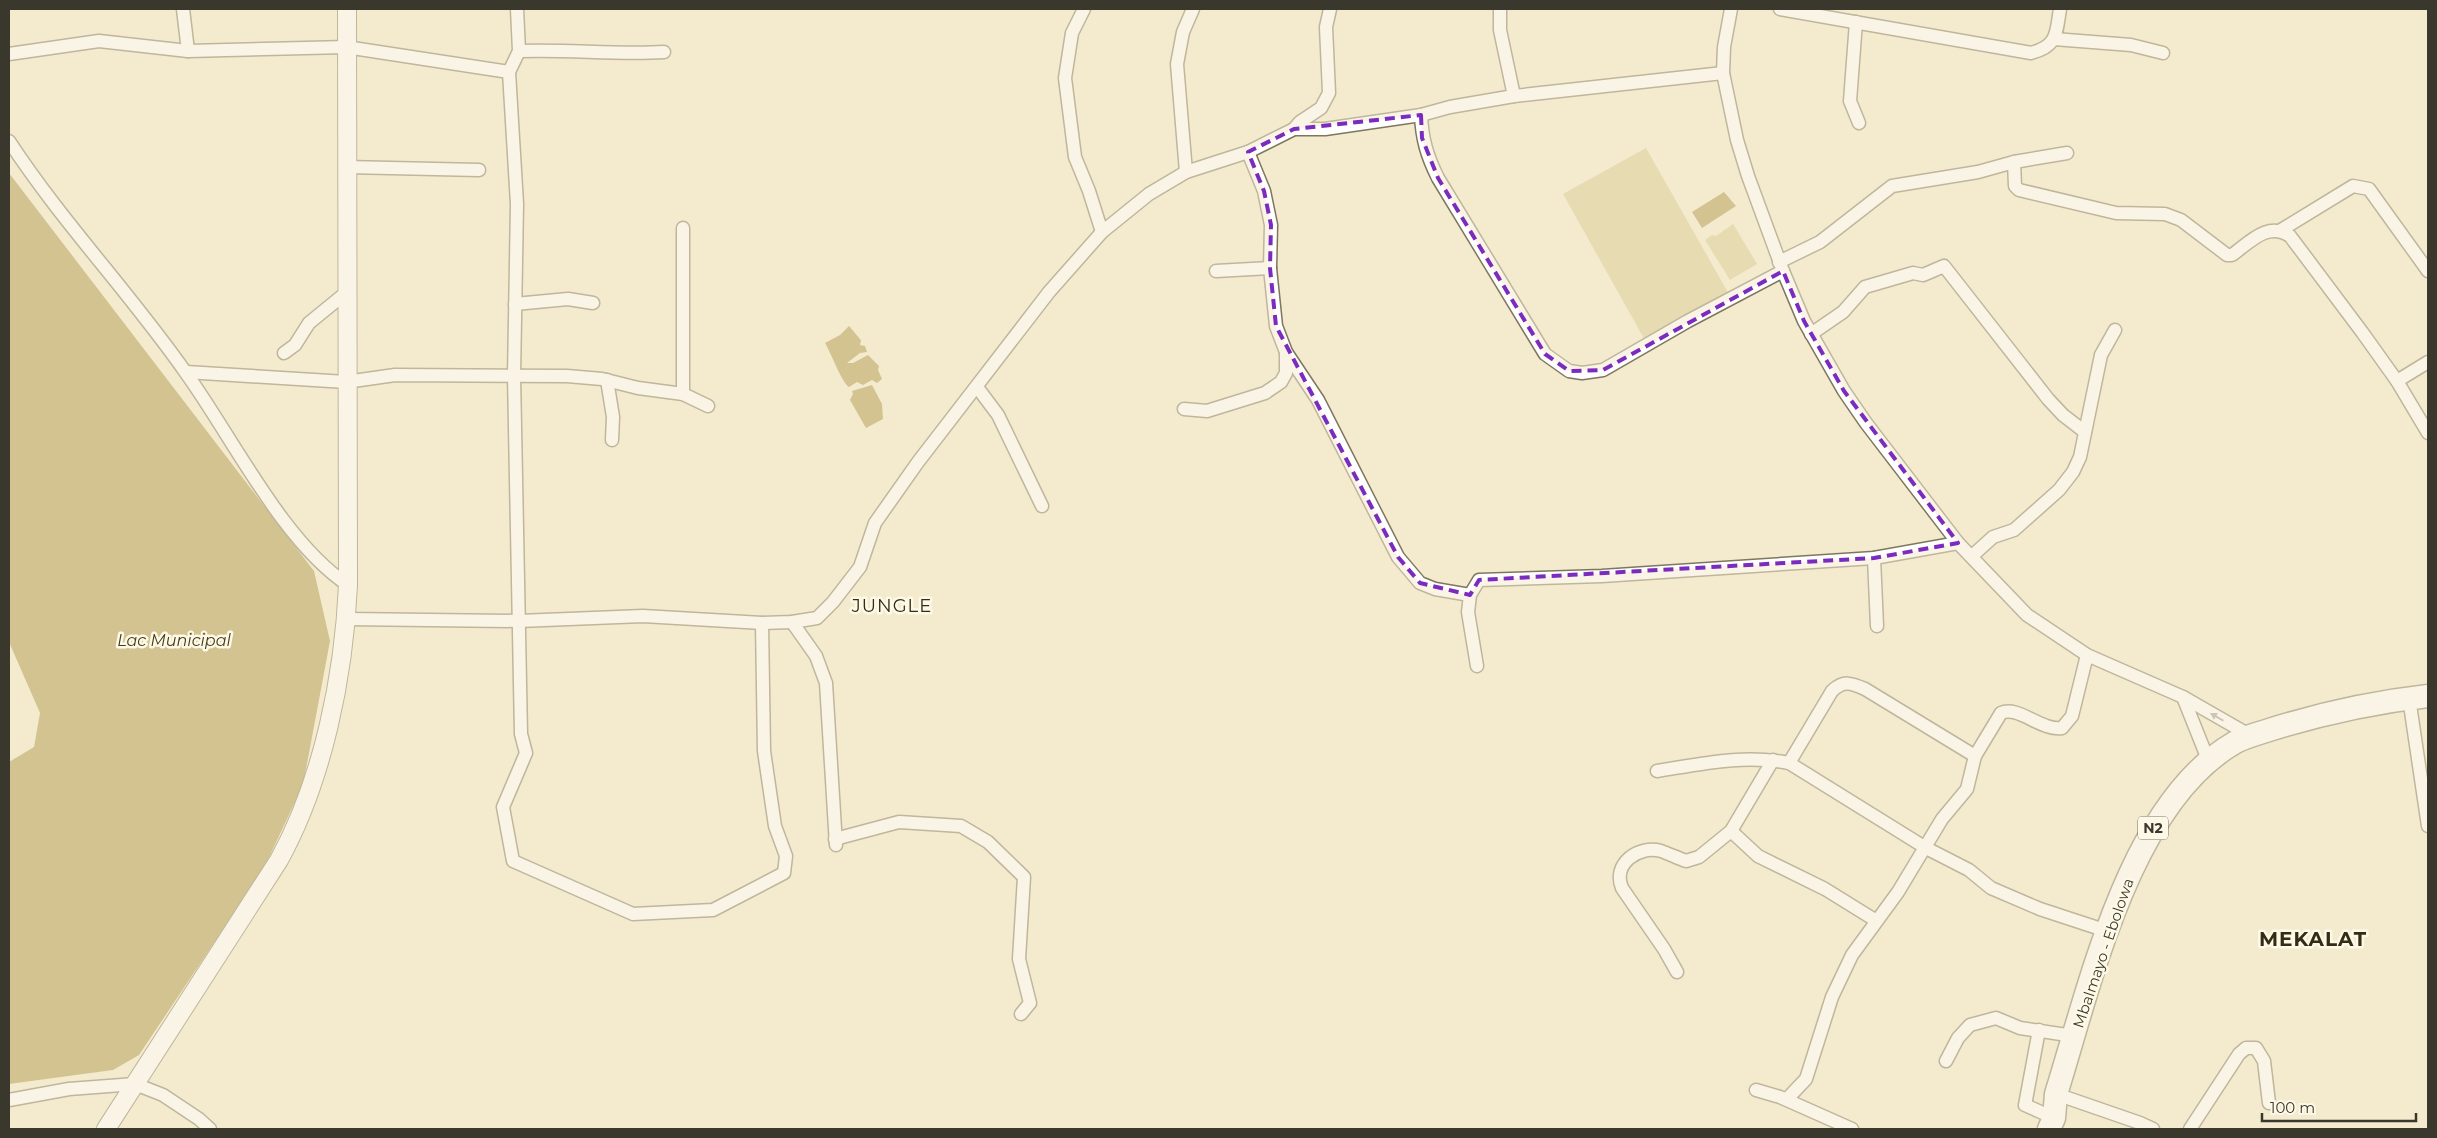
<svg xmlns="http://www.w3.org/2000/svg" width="2437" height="1138" font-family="Montserrat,sans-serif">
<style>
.green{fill:#d8c78c}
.water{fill:#a89346}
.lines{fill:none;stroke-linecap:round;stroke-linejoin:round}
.street-casing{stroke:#7e775d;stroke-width:15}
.secondary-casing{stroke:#7e775d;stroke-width:20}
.highway-casing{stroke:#7e775d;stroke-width:25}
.street{stroke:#fff;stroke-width:12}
.secondary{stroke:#fff;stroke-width:18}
.highway{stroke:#fff;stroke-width:22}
.oneway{fill:#9c9b96}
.marked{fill:none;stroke:#7b2cbf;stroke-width:4;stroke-dasharray:10 6;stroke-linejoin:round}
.labels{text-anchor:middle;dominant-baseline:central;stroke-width:5;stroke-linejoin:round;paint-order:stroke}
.shield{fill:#fef9e7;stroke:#757164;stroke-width:1}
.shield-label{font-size:14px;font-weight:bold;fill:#3a372c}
.street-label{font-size:15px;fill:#3a372c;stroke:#fef9e7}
.water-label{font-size:16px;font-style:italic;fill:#433a18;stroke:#fef9e7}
.quarter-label{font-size:18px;letter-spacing:1px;fill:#332d15;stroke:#fef9e7}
.district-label{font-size:20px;font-weight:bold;letter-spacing:1px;fill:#332d15;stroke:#fef9e7}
</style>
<rect width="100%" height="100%" fill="#f4ebcf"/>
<!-- green -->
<g class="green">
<polygon points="1646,148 1730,296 1646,342 1563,194"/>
<polygon points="1733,224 1757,264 1730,280 1705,240 1712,235 1716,236"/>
</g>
<!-- water -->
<g class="water">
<polygon points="9,173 314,571 330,641 303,785 264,868 139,1055 113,1070 9,1084 9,762 34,747 40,713 9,642"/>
<polygon points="1724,192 1736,206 1702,228 1692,212"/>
<path d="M849,326C850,327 860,339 861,340L860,345L865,346L867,352L860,353L847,363H853L868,355L879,366L878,370L882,379L877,383L872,380L863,385L857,382L849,387C842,383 831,353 825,343L840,335Z"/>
<polygon points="872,385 882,404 883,419 866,428 850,400 853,394 852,391"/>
</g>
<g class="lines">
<defs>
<g id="street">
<polyline points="183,9 188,51"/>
<polyline points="517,9 519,51 509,72 517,204 514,376 521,734 526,753 503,807 513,861 633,914 713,910 784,873 786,856 775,826 764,751 762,623"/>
<polyline points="1084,9 1072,33 1065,78 1075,157 1089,191 1102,232"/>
<polyline points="1500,9 1500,30 1514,96"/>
<polyline points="1731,9 1724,47 1723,73 1737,140 1748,176 1783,271 1804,321 1844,391 1866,423 1958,543 2027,615 2087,655 2183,697 2251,736"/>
<path d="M1780,9L2031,53C2058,46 2056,33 2060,9"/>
<polyline points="1856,22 1850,101 1859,123"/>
<polyline points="2054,39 2131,45 2163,53"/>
<path d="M519,51C568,49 616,55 664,52"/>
<polyline points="9,54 99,41 188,51 346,47 509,72"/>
<path d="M1421,115C1422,139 1427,156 1438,178L1545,354L1569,371L1582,373L1603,370L1688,321L1783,271"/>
<polyline points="1294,129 1300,122 1321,108 1329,93 1326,27 1330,9"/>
<path d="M9,141C62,222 130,293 186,373C233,438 282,541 348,585"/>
<polyline points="1248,152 1264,191 1271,225 1270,268 1276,326 1286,352 1318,400 1398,557 1420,583 1435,589 1470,595"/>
<path d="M2014,162L2015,186L2019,190L2116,213L2165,214L2181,220L2227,255H2232C2250,242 2268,221 2290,236L2362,332L2397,381L2428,433"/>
<polyline points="346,167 479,170"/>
<polyline points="1186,172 1177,64 1183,32 1193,9"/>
<polyline points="683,228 683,394"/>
<polyline points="2281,230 2353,186 2369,189 2428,271"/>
<polyline points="1779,262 1820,242 1892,186 1978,172 2014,162 2067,153"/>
<polyline points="1216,271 1270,268"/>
<polyline points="515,304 568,299 593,303"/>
<polyline points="1811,334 1843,312 1865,287 1913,273 1923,275 1944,266 2048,399 2063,415 2085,432"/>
<polyline points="284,353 295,345 309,323 347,292"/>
<polyline points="186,372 346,382 395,375 567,376 602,379 638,388 683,394 708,406"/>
<polyline points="607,380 613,417 612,440"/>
<polyline points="2397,381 2428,362"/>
<polyline points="977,387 998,415 1042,506"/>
<polyline points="1184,409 1207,411 1265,393 1281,382 1286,373 1286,352"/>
<polyline points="1972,556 1993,537 2014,530 2059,490 2073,472 2080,457 2101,355 2115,330"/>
<polyline points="1874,558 1877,626"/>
<polyline points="346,619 519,621 643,616 762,623 792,622 817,618 833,602 860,567 875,523 918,462 1049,292 1102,232 1149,194 1186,172 1248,152 1294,129 1325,129 1421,115 1450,107 1514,96 1723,73"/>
<polyline points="792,622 816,656 826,683 836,845"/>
<polyline points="1477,666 1468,612 1470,595 1479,580 1602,576 1874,558 1958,543"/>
<polyline points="2183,697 2209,762"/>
<polyline points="2409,698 2428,826"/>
<path d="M1789,763L1832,691C1844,680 1851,683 1865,689L1975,756"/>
<path d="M1657,771C1701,764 1744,754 1789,763L1926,848L1969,870L1991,888L2040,909L2107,931"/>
<polyline points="1731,831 1758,856 1825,889 1875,920"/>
<polyline points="835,839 899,822 961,826 988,842 1024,877 1019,959 1030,1003 1021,1014"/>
<path d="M1677,972L1664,949L1622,888C1612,864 1638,845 1661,851C1669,854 1678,858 1686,861L1699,857L1731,831L1773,760"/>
<polyline points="2039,1030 2025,1105 2054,1118"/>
<polyline points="1946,1061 1958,1038 1970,1025 1996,1018 2020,1028 2074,1036"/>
<polyline points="1756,1090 1780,1097 1852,1129"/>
<polyline points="2056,1094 2140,1123 2153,1129"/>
<path d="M1787,1099L1806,1079L1832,997L1852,955L1898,892L1942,819L1967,789L1975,756L2001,713C2018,705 2041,731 2062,728L2072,716L2087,655"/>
<polyline points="9,1100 69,1089 135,1084 163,1095 199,1119 210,1129"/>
<polyline points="2190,1129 2239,1054 2246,1048 2256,1048 2264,1061 2269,1103"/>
</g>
<path id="secondary" d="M106,1129L279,860C323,780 344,676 348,585L347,9"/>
<path id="highway" d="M2049,1129L2054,1118L2056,1094C2090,986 2129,804 2234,743C2244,737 2257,734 2269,730C2320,714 2375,702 2428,696"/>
</defs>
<!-- street casing -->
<use href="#street" class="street-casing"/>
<!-- secondary casing -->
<use href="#secondary" class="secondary-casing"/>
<!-- highway casing -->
<use href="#highway" class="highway-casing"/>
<!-- street -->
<use href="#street" class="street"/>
<!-- secondary -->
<use href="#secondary" class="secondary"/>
<!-- highway -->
<use href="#highway" class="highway"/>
</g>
<!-- one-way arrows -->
<defs><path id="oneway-solid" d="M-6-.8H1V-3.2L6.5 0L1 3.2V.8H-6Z" transform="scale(1.25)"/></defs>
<use class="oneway" href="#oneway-solid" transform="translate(2217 717) rotate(-150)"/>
<!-- marked area -->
<path d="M0 0H2437V1138H0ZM1421,115L1422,138L1438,178L1545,354L1569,371L1603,370L1783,271L1804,321L1844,391L1958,543L1874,558L1479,580L1470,595L1420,583L1398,557L1276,326L1270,268L1271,225L1264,191L1248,152L1294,129Z" fill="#f4ebcf" fill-opacity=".55" fill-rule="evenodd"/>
<path class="marked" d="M1421,115L1422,138L1438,178L1545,354L1569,371L1603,370L1783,271L1804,321L1844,391L1958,543L1874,558L1479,580L1470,595L1420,583L1398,557L1276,326L1270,268L1271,225L1264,191L1248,152L1294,129Z"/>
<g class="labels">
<!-- shield labels -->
<rect class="shield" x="2138" y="816.5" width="30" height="23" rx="4"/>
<g class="shield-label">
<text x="2153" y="828">N2</text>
</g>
<!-- street labels -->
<g class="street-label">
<text transform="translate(2103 953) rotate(-71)">Mbalmayo - Ebolowa</text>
</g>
<!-- water labels -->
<g class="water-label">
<text x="174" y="640">Lac Municipal</text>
</g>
<!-- quarter labels -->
<g class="quarter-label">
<text x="892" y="606">JUNGLE</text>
</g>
<!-- district labels -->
<g class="district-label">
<text x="2313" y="939">MEKALAT</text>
</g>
</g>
<!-- border -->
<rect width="2437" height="1138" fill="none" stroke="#3a372c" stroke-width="20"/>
<!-- scale -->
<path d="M2262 1113v8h154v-8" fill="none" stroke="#3a372c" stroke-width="2.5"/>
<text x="2270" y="1113" font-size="15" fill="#3a372c" stroke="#fef9e7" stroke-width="4" paint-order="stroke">100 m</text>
</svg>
